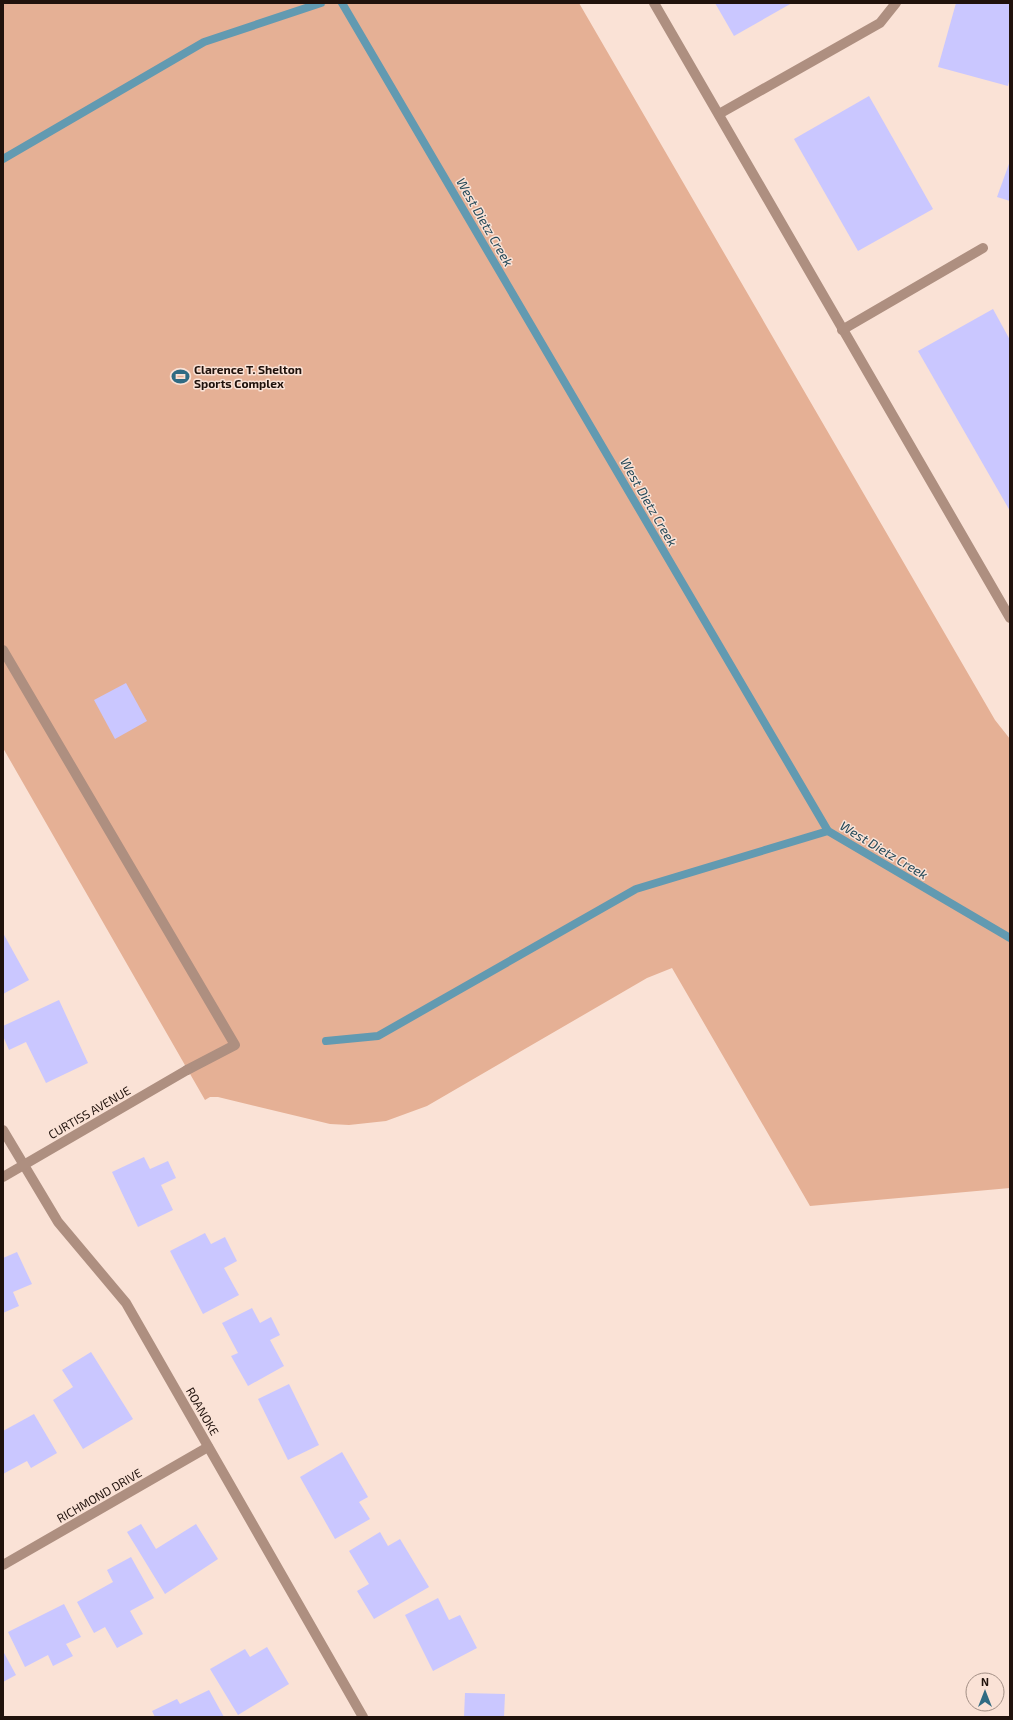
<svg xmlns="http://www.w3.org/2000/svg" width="1013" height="1720" font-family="'Exo 2',sans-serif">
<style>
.green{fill:#e5b095}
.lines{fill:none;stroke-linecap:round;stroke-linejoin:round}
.stream{stroke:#629ab1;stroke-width:8}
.building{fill:#cac7ff}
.service{stroke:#ae8f80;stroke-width:10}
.minor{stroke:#ae8f80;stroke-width:10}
.labels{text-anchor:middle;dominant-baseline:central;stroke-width:3;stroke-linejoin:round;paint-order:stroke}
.poi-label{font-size:12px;font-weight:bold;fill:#20120c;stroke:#fae2d6;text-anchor:start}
.street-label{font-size:12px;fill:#20120c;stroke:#fae2d6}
.water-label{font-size:13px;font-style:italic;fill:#224858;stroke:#fae2d6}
</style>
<rect width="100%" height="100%" fill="#fae2d6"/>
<!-- green -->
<polygon class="green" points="3,3 579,3 995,720 1010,739 1010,1188 810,1206 672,968 647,978 427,1106 386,1121 349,1125 330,1124 218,1097 210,1097 205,1100 3,748"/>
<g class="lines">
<!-- stream -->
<g class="stream">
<polyline points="342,3 828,831 1010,938"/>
<polyline points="3,159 204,42 321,3"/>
<polyline points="326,1041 378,1036 636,889 828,831"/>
</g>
</g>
<!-- building -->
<g class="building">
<polygon points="715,3 792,3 734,36"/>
<polygon points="956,3 1010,3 1010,77 1008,86 938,67"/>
<polygon points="869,96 933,209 858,251 794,139"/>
<polygon points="1010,161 1010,201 997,197"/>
<polygon points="993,309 1010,340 1010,511 918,351"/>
<polygon points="126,683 147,721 115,739 94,700"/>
<polygon points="3,933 29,980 3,994"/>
<polygon points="59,1000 88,1063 46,1083 26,1042 9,1050 3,1036 3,1026"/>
<polygon points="144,1157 150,1169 168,1161 176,1178 161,1185 173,1210 138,1227 112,1172"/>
<polygon points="205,1233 211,1244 225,1237 237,1261 224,1268 239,1295 203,1314 170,1251"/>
<polygon points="17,1252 32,1284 13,1292 19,1306 3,1313 3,1258"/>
<polygon points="252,1308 260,1323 271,1317 280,1335 270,1340 284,1366 248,1386 231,1356 238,1353 222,1323"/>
<polygon points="91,1352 133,1419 83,1449 53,1400 73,1387 62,1370"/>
<polygon points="289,1384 319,1445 288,1460 258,1399"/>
<polygon points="34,1414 57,1453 31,1468 27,1461 3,1474 3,1431"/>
<polygon points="342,1452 368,1497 359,1502 370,1519 335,1539 300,1477"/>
<polygon points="141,1524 156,1549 196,1524 218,1559 165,1594 127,1532"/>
<polygon points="380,1532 388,1546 400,1539 429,1587 374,1619 357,1591 369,1584 349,1551"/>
<polygon points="131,1557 154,1598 130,1611 143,1634 117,1648 105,1627 94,1633 77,1602 113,1582 107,1570"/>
<polygon points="438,1598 449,1620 460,1615 477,1648 433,1671 405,1615"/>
<polygon points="64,1604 81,1637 66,1644 73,1656 53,1666 48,1655 25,1667 8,1632"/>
<polygon points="267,1647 289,1684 238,1715 210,1669 245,1649 250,1657"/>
<polygon points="3,1651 16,1675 3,1682"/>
<polygon points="209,1690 224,1717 155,1717 152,1711 177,1699 180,1704"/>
<polygon points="465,1693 505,1694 504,1717 464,1717"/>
</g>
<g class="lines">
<!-- service -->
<g class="service">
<polyline points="654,3 1010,618"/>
<polyline points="719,114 880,23 896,3"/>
<polyline points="842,330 983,248"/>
<polyline points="3,650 235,1045 187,1070"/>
</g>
<!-- minor -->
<g class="minor">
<polyline points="3,1130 58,1222 126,1303 363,1717"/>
<polyline points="3,1177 187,1070"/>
<polyline points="3,1565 208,1447"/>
</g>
</g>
<!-- icons -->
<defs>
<symbol id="stadium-bare" viewBox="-9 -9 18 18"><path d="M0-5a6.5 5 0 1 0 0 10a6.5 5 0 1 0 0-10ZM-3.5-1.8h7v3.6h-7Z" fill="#306b83" stroke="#fae2d6" stroke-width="2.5" paint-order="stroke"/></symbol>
</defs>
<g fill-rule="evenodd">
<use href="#stadium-bare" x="168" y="364" width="25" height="25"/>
</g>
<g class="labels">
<!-- poi labels -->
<g class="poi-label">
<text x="194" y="369">Clarence T. Shelton<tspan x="194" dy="14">Sports Complex</tspan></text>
</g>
<!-- street labels -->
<g class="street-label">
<text transform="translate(89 1112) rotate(-30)">CURTISS AVENUE</text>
<text transform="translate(203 1411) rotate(60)">ROANOKE</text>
<text transform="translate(99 1495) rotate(-30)">RICHMOND DRIVE</text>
</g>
<!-- water labels -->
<g class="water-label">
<text transform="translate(485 222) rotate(60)">West Dietz Creek</text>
<text transform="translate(649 502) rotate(60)">West Dietz Creek</text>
<text transform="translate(884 850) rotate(31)">West Dietz Creek</text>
</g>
</g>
<!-- border -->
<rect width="1013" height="1720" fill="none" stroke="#20120c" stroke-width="8"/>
<!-- north arrow -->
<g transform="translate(985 1692)"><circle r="19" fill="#fae2d6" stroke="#a38f85"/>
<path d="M0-3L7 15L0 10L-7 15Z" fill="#306b83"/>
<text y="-6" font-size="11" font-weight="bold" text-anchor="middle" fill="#20120c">N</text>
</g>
</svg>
